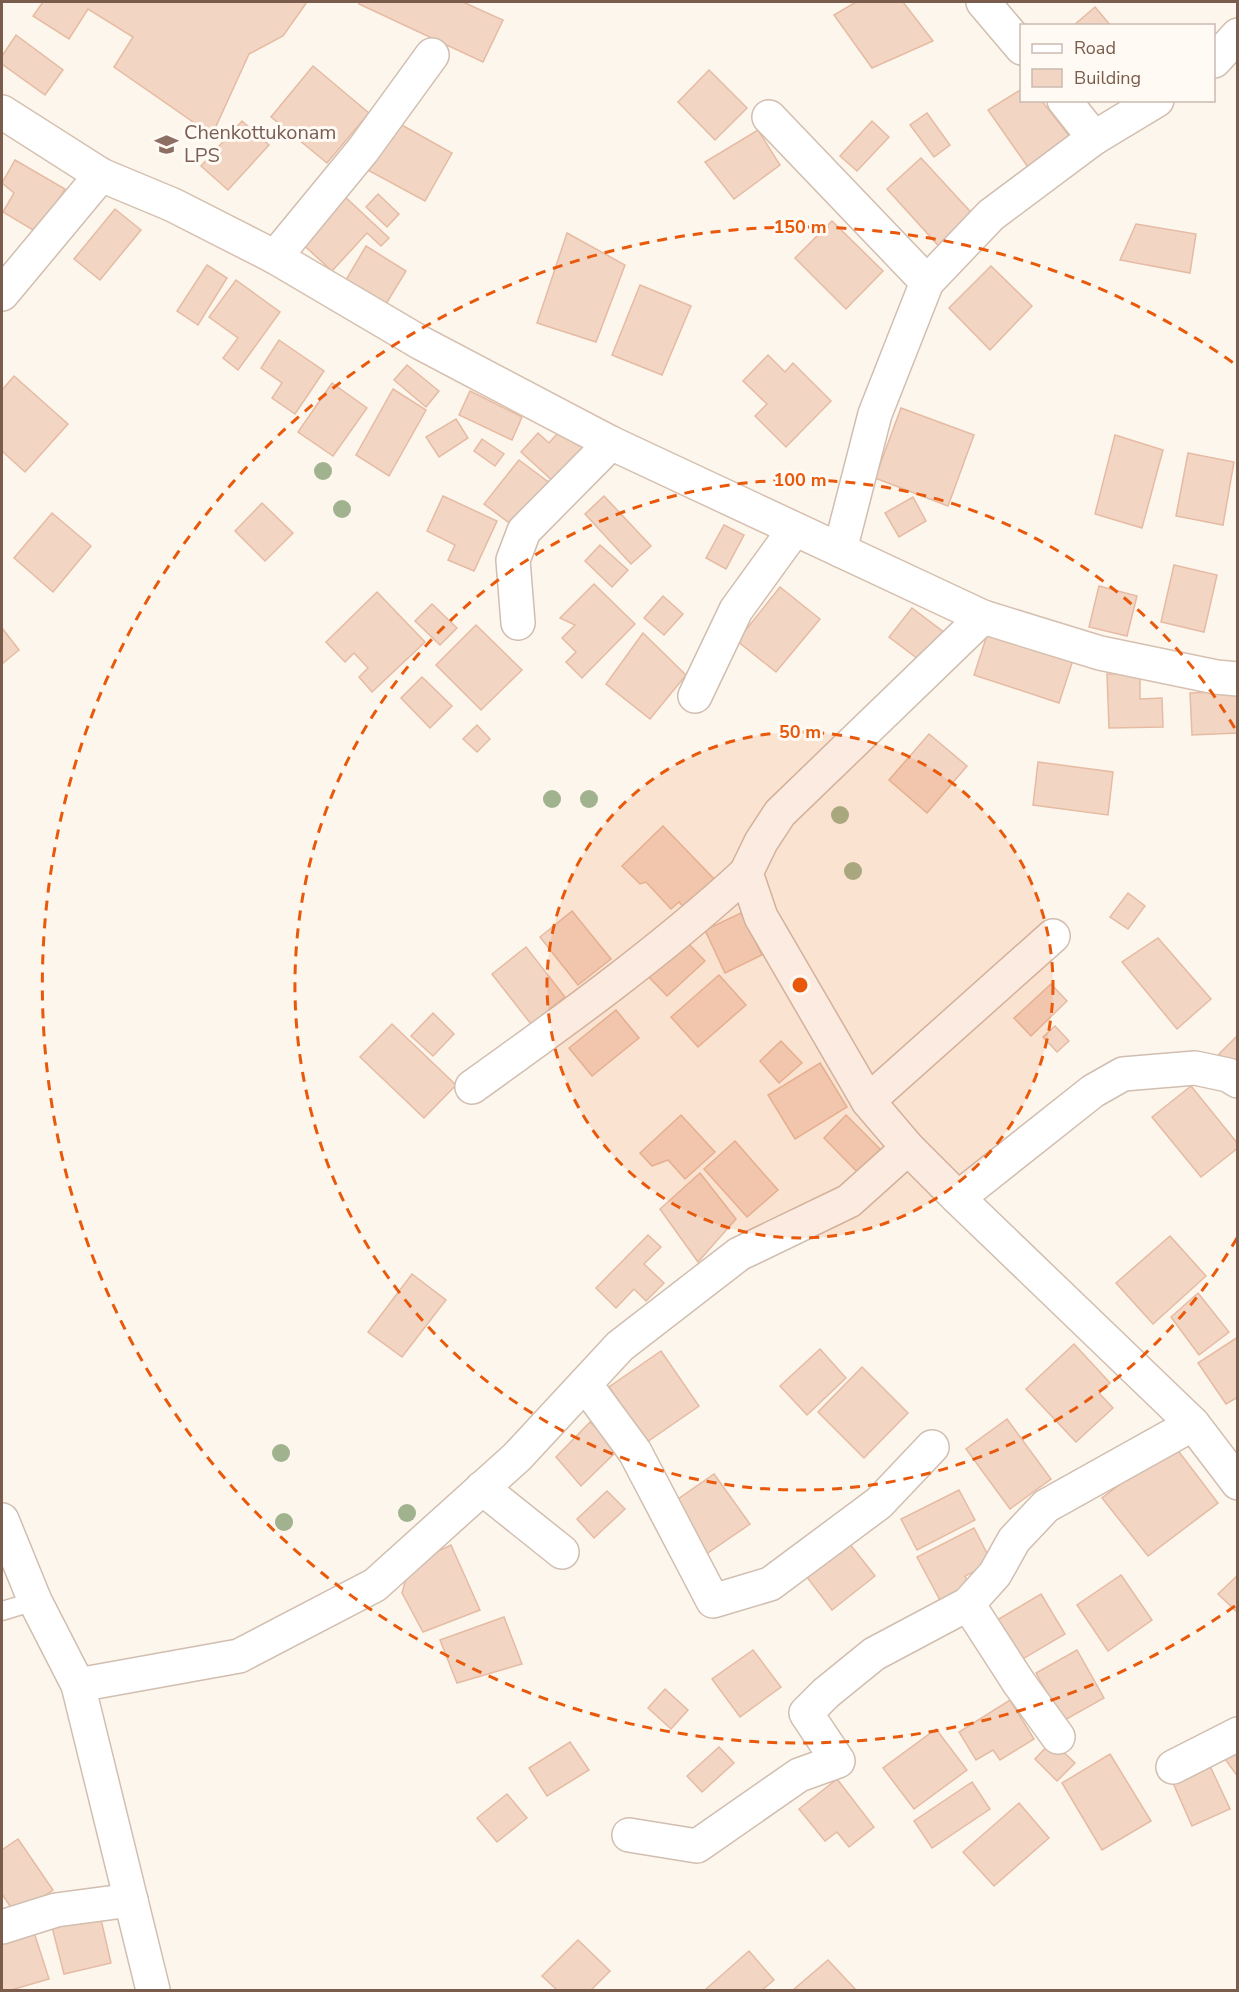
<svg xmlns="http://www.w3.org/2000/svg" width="1239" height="1992" font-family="'Nunito Sans',sans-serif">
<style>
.building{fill:#f3d5c3;stroke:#e6bba3;stroke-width:1.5}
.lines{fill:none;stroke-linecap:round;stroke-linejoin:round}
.service-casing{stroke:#d1beb0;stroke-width:21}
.minor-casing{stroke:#d1beb0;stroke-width:36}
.secondary-casing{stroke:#d6c0b0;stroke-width:36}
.service{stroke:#fff;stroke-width:18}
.minor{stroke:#fff;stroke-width:33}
.secondary{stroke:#fff;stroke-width:33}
.tree{fill:#a0b28e}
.ring{fill:none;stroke:#e8590c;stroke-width:3;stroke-dasharray:10 8}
.labels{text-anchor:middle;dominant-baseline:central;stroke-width:6;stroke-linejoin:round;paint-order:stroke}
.education-label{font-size:20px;fill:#785e54;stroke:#fffaf3;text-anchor:start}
.centre{fill:#e8590c;stroke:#fffaf3;stroke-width:3}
.ring-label{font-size:18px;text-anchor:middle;font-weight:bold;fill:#e8590c;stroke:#fffaf3;stroke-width:6;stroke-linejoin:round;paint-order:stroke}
</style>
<rect width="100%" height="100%" fill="#fdf6ec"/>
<!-- building -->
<g class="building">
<polygon points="43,2 307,2 283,36 249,54 212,135 114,67 133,37 88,9 69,39 33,16"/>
<polygon points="359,2 463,2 503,20 483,62 359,4"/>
<polygon points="856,2 903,2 933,41 872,68 834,15"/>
<polygon points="1095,7 1111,26 1073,26"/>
<polygon points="16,35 63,70 45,95 2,64 2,56"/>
<polygon points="313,66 369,113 327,163 271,117"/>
<polygon points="709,70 747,108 715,140 678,102"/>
<polygon points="1022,89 1022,100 1041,100 1075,143 1030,170 988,110"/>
<polygon points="927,113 950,145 934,157 910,125"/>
<polygon points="391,119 452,153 425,201 364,168"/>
<polygon points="242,121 269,145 228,190 201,166"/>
<polygon points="872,121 889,137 857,171 840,156"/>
<polygon points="758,130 780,165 734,199 705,162"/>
<polygon points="921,158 979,221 944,252 887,189"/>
<polygon points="15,160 65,189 38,233 3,212 14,193 2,183"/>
<polygon points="341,193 389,238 381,246 367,233 332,271 298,240"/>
<polygon points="378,194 399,214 387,227 366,207"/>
<polygon points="115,209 141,230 100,280 74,259"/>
<polygon points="832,221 883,271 846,309 795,258"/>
<polygon points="1136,224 1196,234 1190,273 1120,260"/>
<polygon points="567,233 625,265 596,342 537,323"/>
<polygon points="366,246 406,271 383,309 343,285"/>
<polygon points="207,265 227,278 198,325 177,311"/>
<polygon points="991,266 1032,306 990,350 949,308"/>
<polygon points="236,280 280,312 238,370 223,358 238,338 209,317"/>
<polygon points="640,285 691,306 662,375 612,355"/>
<polygon points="279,340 324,371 295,414 272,398 282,383 261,368"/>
<polygon points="768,355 785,372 793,363 831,401 786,447 755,416 767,404 743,381"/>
<polygon points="407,365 439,391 426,407 394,380"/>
<polygon points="14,376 68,424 25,472 2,451 2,390"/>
<polygon points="332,383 367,408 333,456 298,432"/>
<polygon points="393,389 426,410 389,476 356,455"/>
<polygon points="470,391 522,417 512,440 459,415"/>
<polygon points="901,408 974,435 948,506 875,478"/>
<polygon points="456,419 468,438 439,457 426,437"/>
<polygon points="564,426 588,448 555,483 521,452 538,433 549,443"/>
<polygon points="1115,435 1163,450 1142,528 1095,514"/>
<polygon points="482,439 504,454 495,466 474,451"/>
<polygon points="1188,453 1234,462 1223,525 1176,516"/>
<polygon points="519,460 551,484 516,528 484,504"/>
<polygon points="443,496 497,521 474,571 448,560 455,545 427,531"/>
<polygon points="604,496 651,546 631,564 585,514"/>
<polygon points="913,497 926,521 899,537 885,513"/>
<polygon points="262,503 293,533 265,561 235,531"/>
<polygon points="52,513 91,546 53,592 14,558"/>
<polygon points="724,525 744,535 726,569 706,558"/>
<polygon points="600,545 628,570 612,587 585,561"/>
<polygon points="1174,565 1217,575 1204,632 1161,622"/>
<polygon points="594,584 635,624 582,678 566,662 576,652 562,638 575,625 560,618"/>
<polygon points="1099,586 1137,596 1127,636 1089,627"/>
<polygon points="780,587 820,619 776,672 737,641"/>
<polygon points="377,592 425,642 372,692 359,677 368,668 354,653 345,662 326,642"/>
<polygon points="663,596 683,614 664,635 644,618"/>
<polygon points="432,604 457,628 440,645 415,621"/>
<polygon points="912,608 945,633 922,662 889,637"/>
<polygon points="476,625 522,670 481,710 436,665"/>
<polygon points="2,628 19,650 2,664"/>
<polygon points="988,632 1073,660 1059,703 974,675"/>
<polygon points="643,633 686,675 650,719 606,684"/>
<polygon points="1107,674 1140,674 1140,699 1162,698 1163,727 1109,728"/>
<polygon points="422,677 452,706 430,728 401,698"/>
<polygon points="1238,691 1238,733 1192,735 1190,693"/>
<polygon points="477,725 490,739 477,752 463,739"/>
<polygon points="929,734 967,766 927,813 889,780"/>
<polygon points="1038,762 1113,772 1108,815 1033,805"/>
<polygon points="663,826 721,886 691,915 679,902 671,909 646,882 640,884 622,866"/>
<polygon points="1128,893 1145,906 1128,929 1110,917"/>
<polygon points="572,911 611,959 578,985 540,937"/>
<polygon points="741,913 762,955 725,973 705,930"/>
<polygon points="1158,938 1211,999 1177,1029 1122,962"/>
<polygon points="684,939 705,961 667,996 646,974"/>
<polygon points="526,947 565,997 531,1024 492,974"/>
<polygon points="719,975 746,1005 698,1047 671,1017"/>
<polygon points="1051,984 1067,1001 1031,1036 1014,1018"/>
<polygon points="616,1010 639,1038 592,1076 569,1048"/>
<polygon points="433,1013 454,1034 433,1056 411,1036"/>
<polygon points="392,1024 456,1085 424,1118 360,1057"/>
<polygon points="1055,1026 1069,1041 1057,1052 1043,1037"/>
<polygon points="1238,1035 1238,1072 1219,1054"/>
<polygon points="781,1041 802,1063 779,1083 760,1061"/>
<polygon points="820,1063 847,1107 795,1139 768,1095"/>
<polygon points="1191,1086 1238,1144 1238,1148 1201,1177 1152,1117"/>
<polygon points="681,1115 715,1152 685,1179 668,1160 652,1166 640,1153"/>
<polygon points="846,1115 884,1153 861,1176 824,1138"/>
<polygon points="735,1141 778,1190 747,1217 704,1169"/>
<polygon points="700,1173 736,1219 698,1262 660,1209"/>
<polygon points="648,1235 661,1247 644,1264 664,1283 646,1301 634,1289 616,1308 596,1288"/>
<polygon points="1170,1236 1206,1276 1153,1324 1116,1283"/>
<polygon points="412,1274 446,1300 402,1357 368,1332"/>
<polygon points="1198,1293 1229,1332 1199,1355 1171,1317"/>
<polygon points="1238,1337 1238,1397 1226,1404 1198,1363"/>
<polygon points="1074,1344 1110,1383 1099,1393 1113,1408 1076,1442 1026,1389"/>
<polygon points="820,1349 846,1378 807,1415 780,1386"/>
<polygon points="661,1351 699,1406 647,1442 609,1387"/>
<polygon points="862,1367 908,1413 864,1458 818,1412"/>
<polygon points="1007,1419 1051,1479 1010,1509 966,1449"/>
<polygon points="590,1422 618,1450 581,1486 556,1457"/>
<polygon points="1173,1444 1218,1503 1148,1556 1102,1498"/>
<polygon points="714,1474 750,1524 702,1557 668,1506"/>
<polygon points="959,1490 975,1520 917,1550 901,1519"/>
<polygon points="607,1491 625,1509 594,1538 577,1519"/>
<polygon points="974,1528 992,1563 965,1576 970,1587 941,1602 917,1557"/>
<polygon points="849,1543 875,1576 832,1610 806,1576"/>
<polygon points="451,1545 480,1610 423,1632 402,1593 410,1564"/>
<polygon points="1121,1575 1152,1620 1108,1651 1077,1605"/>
<polygon points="1238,1575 1238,1613 1218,1594"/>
<polygon points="1041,1594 1065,1634 1016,1663 992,1623"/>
<polygon points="504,1617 522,1664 457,1683 440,1640"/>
<polygon points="753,1650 781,1687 740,1717 712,1679"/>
<polygon points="1077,1650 1104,1698 1063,1721 1036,1673"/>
<polygon points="665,1689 688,1710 671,1729 648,1708"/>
<polygon points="1010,1700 1034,1739 1000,1760 993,1750 976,1760 959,1732"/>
<polygon points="936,1729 967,1770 914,1809 883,1768"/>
<polygon points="1052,1741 1075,1763 1057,1781 1035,1759"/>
<polygon points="570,1742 589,1770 547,1796 529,1768"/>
<polygon points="719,1747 734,1763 702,1792 687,1776"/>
<polygon points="1238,1750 1238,1777 1225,1759"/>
<polygon points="1110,1754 1151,1821 1102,1850 1062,1783"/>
<polygon points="1210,1766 1230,1809 1192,1826 1173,1783"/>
<polygon points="837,1779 874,1827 849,1847 837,1832 825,1841 799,1809"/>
<polygon points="972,1782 990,1809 932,1848 914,1821"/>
<polygon points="507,1794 527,1818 497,1842 477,1818"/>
<polygon points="1019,1803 1049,1838 994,1886 963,1852"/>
<polygon points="18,1839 53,1890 16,1915 2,1894 2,1850"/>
<polygon points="100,1915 111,1963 64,1974 52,1927"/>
<polygon points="32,1926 49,1979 11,1990 2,1990 2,1935"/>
<polygon points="578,1940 610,1971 591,1990 557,1990 542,1976"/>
<polygon points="749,1951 774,1980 762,1990 708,1990 706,1989"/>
<polygon points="828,1960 856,1990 793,1990"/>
</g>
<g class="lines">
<defs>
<polyline id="service" points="2,1611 35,1601"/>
<g id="minor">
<polyline points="983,2 1022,48"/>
<polyline points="1214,61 1238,35"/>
<polyline points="1064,100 1094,138"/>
<polyline points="769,117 927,282"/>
<polyline points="275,257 363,150 432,55"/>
<polyline points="2,294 101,175"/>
<polyline points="840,550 875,414 927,282 991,215 1094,138 1157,100"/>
<polyline points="983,617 780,813 761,842 746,873 761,917 868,1101 908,1148 958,1198 1193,1424 1238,1483"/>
<polyline points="518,623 513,560 524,531 611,443"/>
<polyline points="695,696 736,610 794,530"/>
<path d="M472,1087C567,1019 660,952 746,873"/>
<polyline points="868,1101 1053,936"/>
<polyline points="958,1198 1093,1091 1123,1074 1195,1068 1228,1075 1238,1081"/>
<polyline points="585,1384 635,1452 713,1601 770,1584 879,1503 932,1447"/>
<polyline points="482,1488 562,1552"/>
<polyline points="2,1520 35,1601 78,1685 153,1990"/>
<polyline points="968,1604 1019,1683 1058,1737"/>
<polyline points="78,1685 239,1656 375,1585 517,1457 620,1346 739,1254 849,1201 908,1148"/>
<polyline points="1173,1767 1238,1734"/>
<polyline points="629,1835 697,1846 799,1775 838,1761 806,1713 826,1693 874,1654 968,1604 995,1574 1014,1540 1046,1506 1193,1424"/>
<polyline points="2,1927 56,1910 131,1900"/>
</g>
<polyline id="secondary" points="2,112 101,175 173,205 275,257 421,343 611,443 983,617 1100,653 1216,677 1238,679"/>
</defs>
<!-- service casing -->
<use href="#service" class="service-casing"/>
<!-- minor casing -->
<use href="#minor" class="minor-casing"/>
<!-- secondary casing -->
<use href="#secondary" class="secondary-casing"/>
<!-- service -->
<use href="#service" class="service"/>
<!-- minor -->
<use href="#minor" class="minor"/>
<!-- secondary -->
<use href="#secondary" class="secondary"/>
</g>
<!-- trees -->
<g class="tree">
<circle cx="323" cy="471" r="9"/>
<circle cx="342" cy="509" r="9"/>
<circle cx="552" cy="799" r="9"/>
<circle cx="589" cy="799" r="9"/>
<circle cx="840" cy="815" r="9"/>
<circle cx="853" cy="871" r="9"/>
<circle cx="281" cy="1453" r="9"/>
<circle cx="407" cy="1513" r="9"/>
<circle cx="284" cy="1522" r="9"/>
</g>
<!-- distance rings -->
<circle cx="800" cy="985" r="253" fill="#e8590c" fill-opacity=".12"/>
<g class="ring">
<circle cx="800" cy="985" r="253"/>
<path d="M1237 1238A505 505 0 1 1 1237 732"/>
<path d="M1235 1606A758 758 0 1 1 1235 364"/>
</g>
<!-- icons -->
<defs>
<symbol id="school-bare" viewBox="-9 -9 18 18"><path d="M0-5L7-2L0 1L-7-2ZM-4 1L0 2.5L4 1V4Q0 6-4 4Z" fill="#8d6e63" stroke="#fffaf3" stroke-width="2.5" paint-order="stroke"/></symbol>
</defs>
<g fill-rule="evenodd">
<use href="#school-bare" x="150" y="128" width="33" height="33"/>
</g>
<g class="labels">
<!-- education labels -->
<g class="education-label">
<text x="184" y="132">Chenkottukonam<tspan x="184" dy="23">LPS</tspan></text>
</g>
</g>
<circle cx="800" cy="985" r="9" class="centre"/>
<g class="ring-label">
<text x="800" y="233">150 m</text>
<text x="800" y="486">100 m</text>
<text x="800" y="738">50 m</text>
</g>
<!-- border -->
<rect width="1239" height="1992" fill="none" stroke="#7a5c4d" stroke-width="6"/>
<!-- legend -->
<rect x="1020" y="24" width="195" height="78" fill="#fffaf3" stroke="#cabbb1" stroke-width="1.5"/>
<rect x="1032" y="44" width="30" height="9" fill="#ffffff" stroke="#cabbb1" stroke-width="1.5"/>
<text x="1074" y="54" font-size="18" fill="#7a5c4d">Road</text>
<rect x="1032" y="69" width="30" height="18" fill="#f3d5c3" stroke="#cabbb1" stroke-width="1.5"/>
<text x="1074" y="84" font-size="18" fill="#7a5c4d">Building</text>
</svg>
